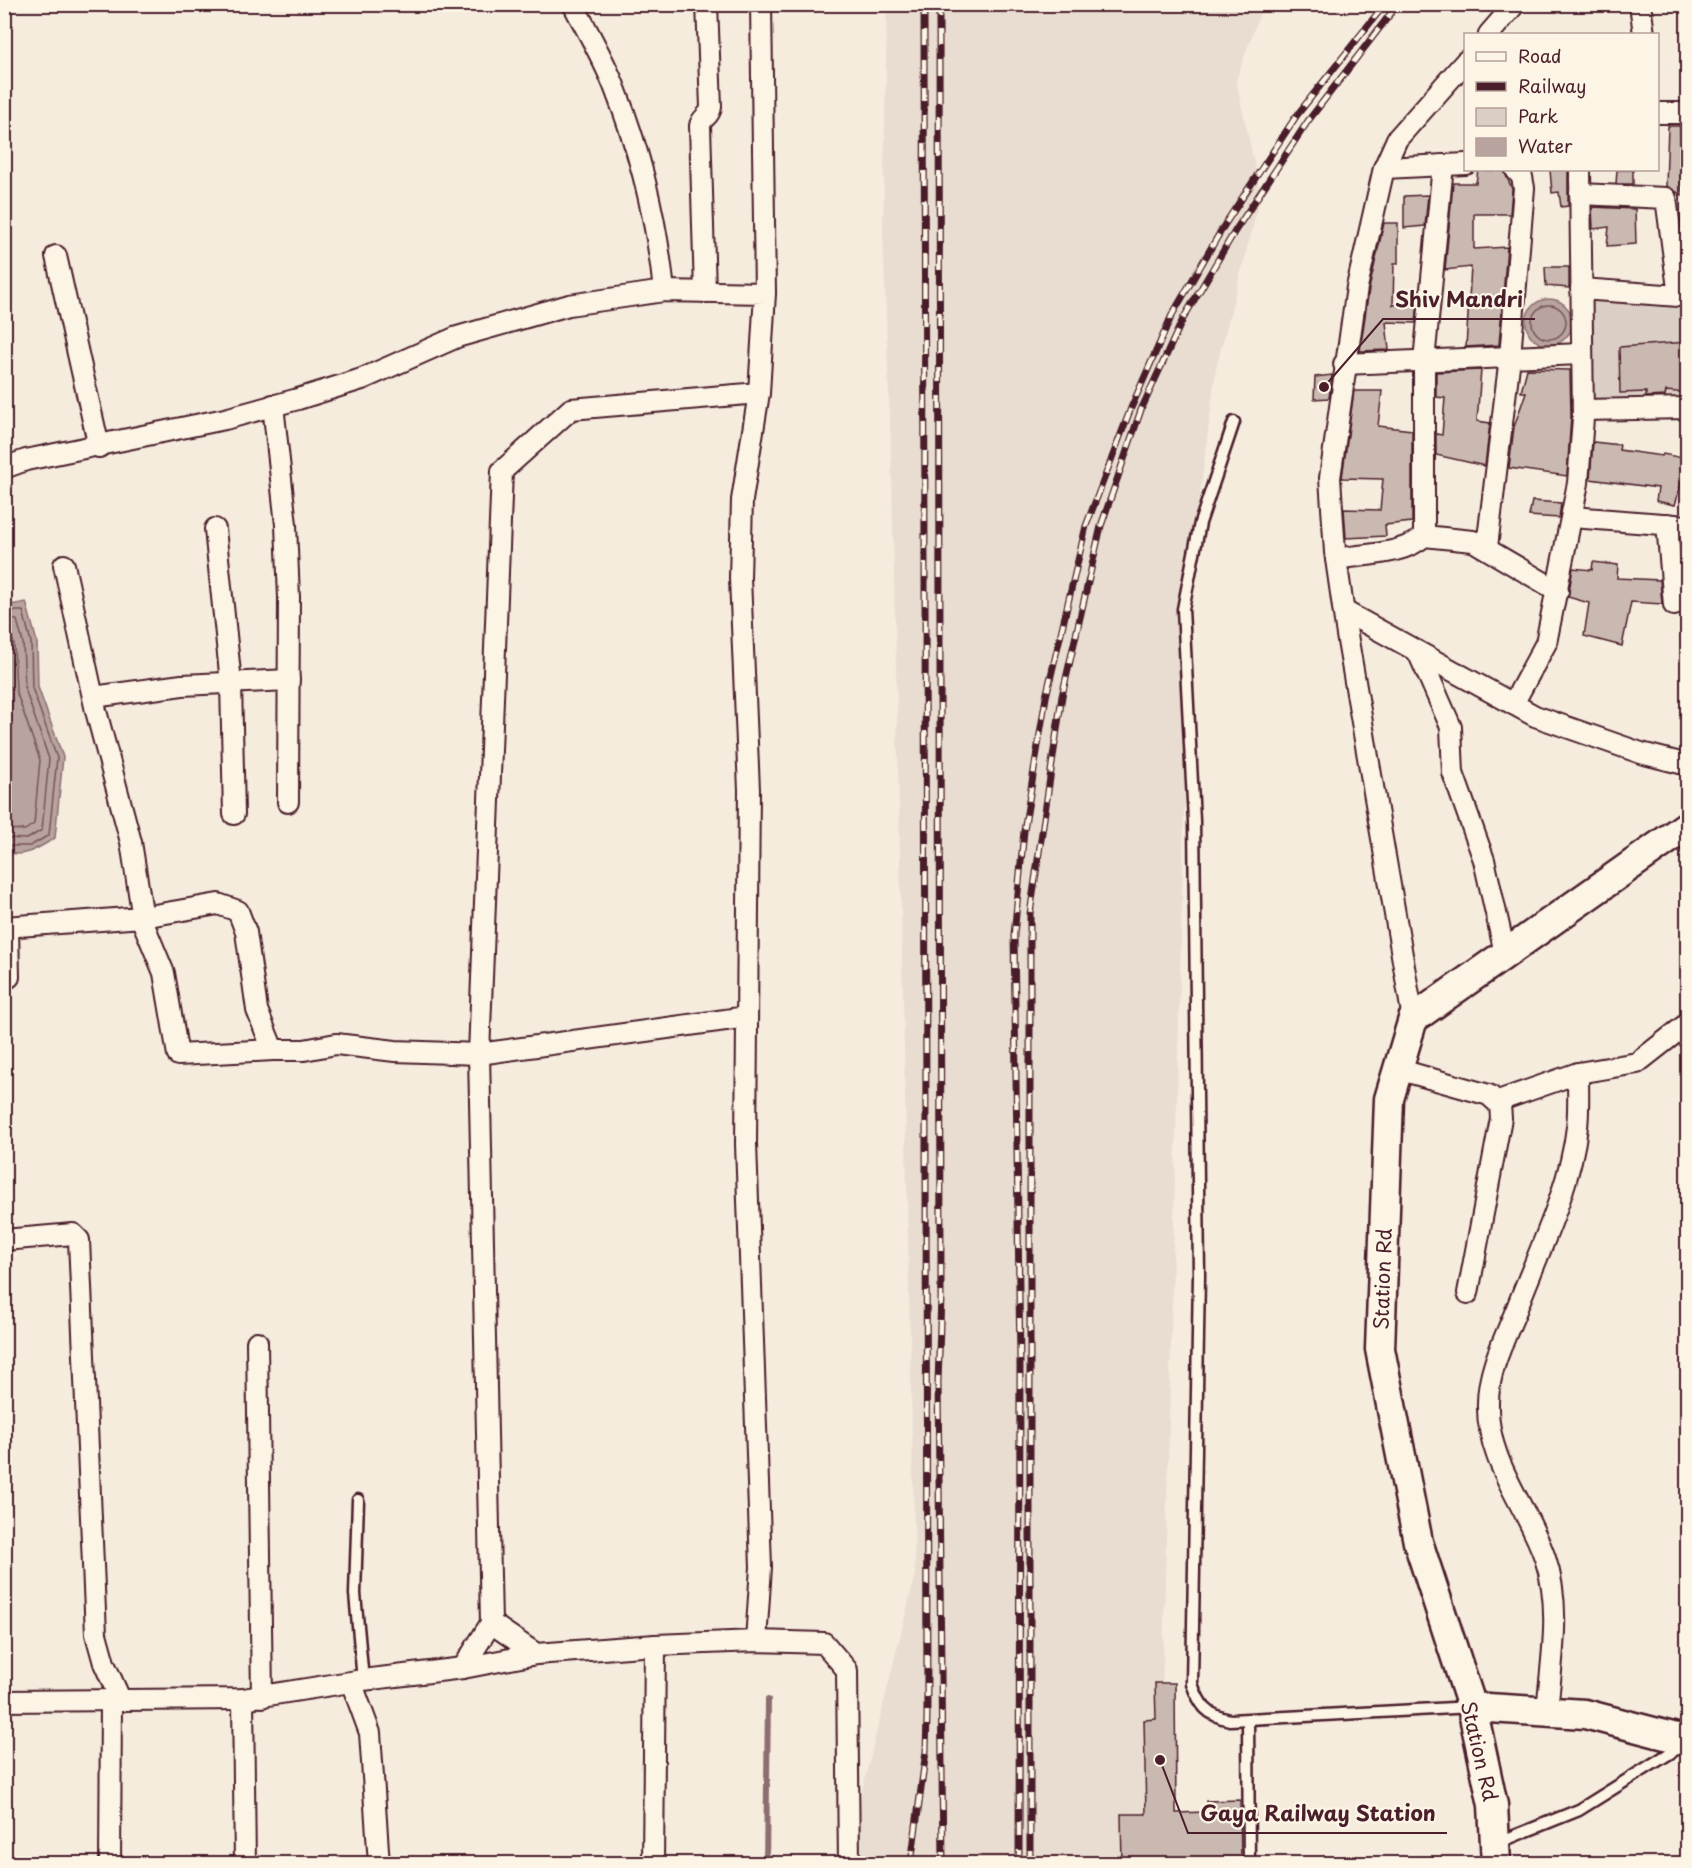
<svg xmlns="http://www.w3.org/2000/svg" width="1692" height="1868" font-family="'Playpen Sans',sans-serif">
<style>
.built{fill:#e8ddd0}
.green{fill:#dbcec4;stroke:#927678;stroke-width:1.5}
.water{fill:#b8a39e;stroke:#8c6e70;stroke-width:1.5}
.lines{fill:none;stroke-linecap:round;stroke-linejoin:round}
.shore{stroke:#765459;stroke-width:1.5}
.stream{stroke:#8c6e70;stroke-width:6}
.building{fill:#cab9b1;stroke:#4a1f2b;stroke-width:1.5}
.lane-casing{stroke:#4a1f2b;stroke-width:15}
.street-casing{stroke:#4a1f2b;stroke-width:24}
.secondary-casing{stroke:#4a1f2b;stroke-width:33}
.lane{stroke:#fcf5e5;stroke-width:10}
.street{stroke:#fcf5e5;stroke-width:20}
.secondary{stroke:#fcf5e5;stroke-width:28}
.rail-casing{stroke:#4a1f2b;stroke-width:7}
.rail{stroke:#fcf5e5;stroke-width:4.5;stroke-dasharray:14;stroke-linecap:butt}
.labels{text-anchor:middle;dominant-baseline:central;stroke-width:4.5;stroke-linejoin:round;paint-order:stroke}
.street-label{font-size:20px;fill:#4a1f2b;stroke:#fcf5e5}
.leader{fill:none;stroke:#4a1f2b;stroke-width:2}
.callout-dot{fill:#4a1f2b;stroke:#fcf5e5;stroke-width:2}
.callout-label{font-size:21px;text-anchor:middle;font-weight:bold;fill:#4a1f2b;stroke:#fcf5e5;stroke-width:4.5;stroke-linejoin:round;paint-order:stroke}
</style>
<rect width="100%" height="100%" fill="#f5ecde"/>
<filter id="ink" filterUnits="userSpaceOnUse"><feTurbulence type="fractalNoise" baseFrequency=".0167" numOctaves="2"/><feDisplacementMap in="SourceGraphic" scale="12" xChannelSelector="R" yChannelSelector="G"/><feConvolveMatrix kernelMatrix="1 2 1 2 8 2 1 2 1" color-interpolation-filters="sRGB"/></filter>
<g filter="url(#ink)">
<!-- built -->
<polygon class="built" points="887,5 1263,5 1236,80 1261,195 1216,368 1190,576 1158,1863 844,1864 915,1576 892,478 883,233"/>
<!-- green -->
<polygon class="green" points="1586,294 1687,300 1687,405 1586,405"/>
<!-- water -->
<g class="water">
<circle cx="1549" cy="322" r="23"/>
<path d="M26,602L37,642L38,687L63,757L55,838C40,847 22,860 4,851L5,606Z"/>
</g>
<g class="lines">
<!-- shore -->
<g class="shore">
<circle cx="1549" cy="322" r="17"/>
<polyline points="4,611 23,611 31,642 32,688 57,758 49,835 30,846 4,846"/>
<polyline points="4,619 17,620 23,643 25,689 49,759 42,830 27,839 4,838"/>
<polyline points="4,628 10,629 14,645 16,691 40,760 34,824 25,830 4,829"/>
</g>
<!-- stream -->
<polyline class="stream" points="766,1864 768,1700"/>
</g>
<!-- building -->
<g class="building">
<polygon points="1668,126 1680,126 1682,195 1666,186"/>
<polygon points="1478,170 1504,171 1512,189 1510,214 1474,214 1474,249 1507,247 1499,345 1466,347 1471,267 1445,270 1453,183 1476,183"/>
<polygon points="1550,170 1568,170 1568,206 1561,207 1559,192 1552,193"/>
<polygon points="1617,170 1633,170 1633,184 1616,184"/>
<polygon points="1428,195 1425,226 1404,228 1404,196"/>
<polygon points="1592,207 1635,209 1636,244 1607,246 1609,227 1593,229"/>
<polygon points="1384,223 1398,223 1398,263 1394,263 1393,305 1418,301 1416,323 1386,322 1389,350 1360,351 1369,289"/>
<polygon points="1545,267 1569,267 1569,288 1546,286"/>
<polygon points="1688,342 1688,393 1666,391 1665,396 1646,397 1646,392 1620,393 1619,347"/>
<polygon points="1527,369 1570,370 1571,416 1567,476 1509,468 1514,427 1526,392 1521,392"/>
<polygon points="1481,370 1477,421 1490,423 1485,466 1436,455 1436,434 1442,435 1445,398 1436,397 1436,372"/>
<polygon points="1332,375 1329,398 1314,399 1315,377"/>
<polygon points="1354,391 1382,391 1378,426 1412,430 1412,522 1385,525 1386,536 1346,538 1344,509 1380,510 1383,479 1342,478"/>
<polygon points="1593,442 1620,445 1619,450 1662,456 1663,454 1688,459 1675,505 1656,501 1658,488 1590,479"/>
<polygon points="1532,501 1561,503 1559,518 1529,516"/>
<polygon points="1593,562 1618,565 1617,578 1660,580 1662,604 1631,602 1622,646 1584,636 1589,603 1568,597 1573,568 1592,570"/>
<polygon points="1155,1683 1175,1683 1176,1813 1206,1812 1206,1801 1240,1800 1241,1863 1122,1863 1121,1814 1146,1814 1144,1720 1156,1719"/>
</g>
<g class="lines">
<defs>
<g id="lane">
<path d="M1234,422L1200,523L1183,609L1194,821L1199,1275L1192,1684C1200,1705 1206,1715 1230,1720L1472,1707"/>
<polyline points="358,1500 355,1594 363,1680"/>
<polyline points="1248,1720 1249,1864"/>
<polyline points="1497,1843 1579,1810 1683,1745"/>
</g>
<g id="street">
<path d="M573,4C588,33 605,61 616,91C641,155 657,222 664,291"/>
<polyline points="761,4 765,293"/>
<polyline points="1640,4 1644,34"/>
<polyline points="1489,34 1515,4"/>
<polyline points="1658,113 1688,113"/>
<polyline points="1443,165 1424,361 1424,536 1473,541 1558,591"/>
<polyline points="1384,168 1466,164"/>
<polyline points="1580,194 1666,198 1679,296 1581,289"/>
<polyline points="56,256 99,447"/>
<path d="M705,292L700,126C701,117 710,117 711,107L707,4"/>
<polyline points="1344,364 1581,354"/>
<polyline points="273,405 286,525 289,598 288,802"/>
<polyline points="1583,410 1688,408"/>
<polyline points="4,468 26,460 225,419 298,399 362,379 457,337 569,305 664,291 765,293 759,393 742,500 740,578 749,790 746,1144 761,1567 756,1641"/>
<polyline points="1572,517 1688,526"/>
<polyline points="1667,524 1674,605"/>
<polyline points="215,529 231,683 234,814"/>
<polyline points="1487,547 1510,357 1524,188 1522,177 1516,170"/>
<path d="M1336,559C1364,554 1404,555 1424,536"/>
<polyline points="64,565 96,711 131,842 144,925 164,973 178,1055 273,1050"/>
<polyline points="1344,611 1535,716 1641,753 1688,765"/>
<polyline points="1418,652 1451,727 1453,773 1484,860 1505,953"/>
<polyline points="93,697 182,685 289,680"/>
<polyline points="1513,704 1546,643 1578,483 1583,418 1580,170"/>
<polyline points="4,927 143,917 218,904 238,911 246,932 257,1010 273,1050 304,1050 336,1044 395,1051 479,1054 747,1017"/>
<polyline points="4,977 9,977 8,927"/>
<polyline points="1413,1019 1347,635 1335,552 1330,478 1357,287 1384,168 1397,139 1466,61"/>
<polyline points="1397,1069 1489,1095 1500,1105 1501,1118 1468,1293"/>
<polyline points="1498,1101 1578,1073 1637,1063 1688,1023"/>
<polyline points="4,1240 73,1234 79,1240 96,1634 104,1663 121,1701"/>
<polyline points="257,1342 262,1697"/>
<polyline points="491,1623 536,1654 655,1645 756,1641 824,1643 847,1670 849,1864"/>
<polyline points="463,1668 491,1623 479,1054 502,471 571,409 759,393"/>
<polyline points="352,1684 370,1733 379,1864"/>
<polyline points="243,1699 245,1864"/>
<polyline points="4,1701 243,1699 363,1680 463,1668 536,1654"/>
<path d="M1547,1712C1551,1662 1562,1607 1545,1558C1527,1505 1486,1462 1488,1403C1488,1370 1505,1338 1517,1308C1539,1250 1570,1189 1577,1127C1579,1109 1578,1091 1578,1073"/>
<polyline points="110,1864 111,1701"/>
<polyline points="653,1864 655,1645"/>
</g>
<g id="secondary">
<polyline points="1472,1707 1585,1714 1688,1741"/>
<polyline points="1496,1864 1493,1805 1472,1707 1418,1542 1380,1349 1389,1099 1413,1019 1688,825"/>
</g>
</defs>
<!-- lane casing -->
<use href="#lane" class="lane-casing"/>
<!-- street casing -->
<use href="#street" class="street-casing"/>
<!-- secondary casing -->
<use href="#secondary" class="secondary-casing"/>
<!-- lane -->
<use href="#lane" class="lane"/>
<!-- street -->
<use href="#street" class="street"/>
<!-- secondary -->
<use href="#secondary" class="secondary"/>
<defs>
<g id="rail">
<polyline points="939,4 941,1297 938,1382 943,1864"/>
<polyline points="911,1864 926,1751 927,1717 924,4"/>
<polyline points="1019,1864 1020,1361 1014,935 1024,831 1046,697 1086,526 1131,408 1172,315 1225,224 1297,115 1385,4"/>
<polyline points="1030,1864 1030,914 1062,696 1101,526 1141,410 1183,319 1235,231 1308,121 1398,4"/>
</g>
</defs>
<!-- rail casing -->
<use href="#rail" class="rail-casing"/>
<!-- rail -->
<use href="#rail" class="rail"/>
</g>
</g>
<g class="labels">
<!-- street labels -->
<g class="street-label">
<text transform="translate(1382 1279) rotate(-88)">Station Rd</text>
<text transform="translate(1480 1751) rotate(77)">Station Rd</text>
</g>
</g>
<!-- callouts -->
<path class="leader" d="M1324 387L1383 319H1535M1160 1760L1188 1833H1447"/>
<g class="callout-dot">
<circle cx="1324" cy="387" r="6"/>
<circle cx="1160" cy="1760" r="6"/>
</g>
<g class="callout-label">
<text x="1459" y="307">Shiv Mandri</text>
<text x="1318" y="1821">Gaya Railway Station</text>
</g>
<!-- margin -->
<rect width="1692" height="1868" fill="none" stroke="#fcf5e5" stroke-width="24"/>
<rect x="12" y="12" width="1668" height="1844" fill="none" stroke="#4a1f2b" stroke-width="2" filter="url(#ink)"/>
<!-- legend -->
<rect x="1464" y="33" width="195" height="138" fill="#fcf5e5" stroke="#b59f9b" stroke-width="1.5"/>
<rect x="1476" y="52" width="30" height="9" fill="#fcf5e5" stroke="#b59f9b" stroke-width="1.5"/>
<text x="1518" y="63" font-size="18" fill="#4a1f2b">Road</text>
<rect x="1476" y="82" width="30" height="9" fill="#4a1f2b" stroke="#b59f9b" stroke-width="1.5"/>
<text x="1518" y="93" font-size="18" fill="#4a1f2b">Railway</text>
<rect x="1476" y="108" width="30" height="18" fill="#dbcec4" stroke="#b59f9b" stroke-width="1.5"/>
<text x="1518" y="123" font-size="18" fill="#4a1f2b">Park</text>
<rect x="1476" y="138" width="30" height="18" fill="#b8a39e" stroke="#b59f9b" stroke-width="1.5"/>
<text x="1518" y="153" font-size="18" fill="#4a1f2b">Water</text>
</svg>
